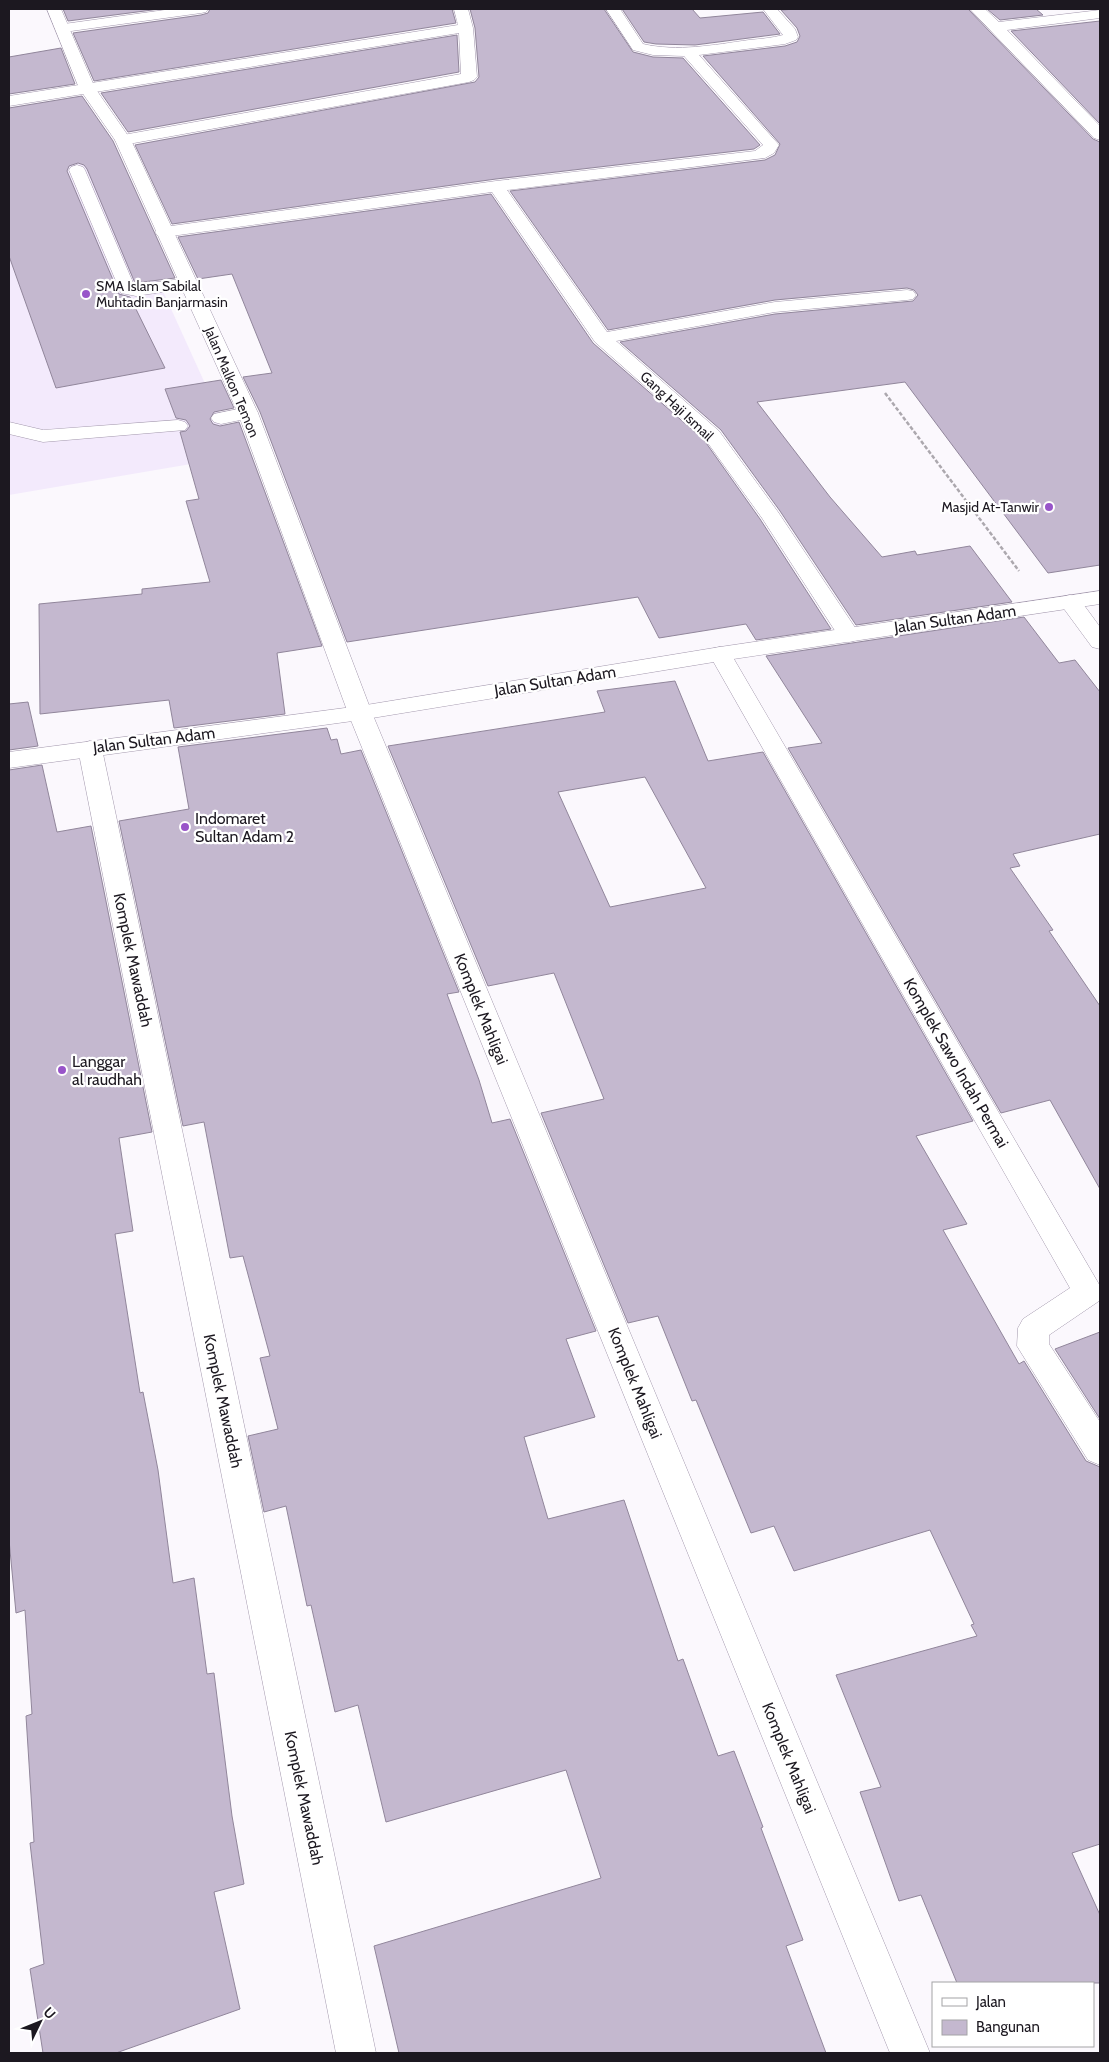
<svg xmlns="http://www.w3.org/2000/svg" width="1109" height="2062" font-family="Cabin,sans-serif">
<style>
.built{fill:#f3eafc}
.building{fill:#c4b8cf;stroke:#91869b;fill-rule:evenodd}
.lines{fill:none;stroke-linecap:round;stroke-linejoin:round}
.service-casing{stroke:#a398ad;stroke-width:1}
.minor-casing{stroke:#a398ad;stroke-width:1}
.tertiary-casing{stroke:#a398ad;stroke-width:1}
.secondary-casing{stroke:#a398ad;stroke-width:1}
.path{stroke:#aca8ae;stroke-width:2.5;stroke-dasharray:4 2;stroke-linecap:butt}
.service{fill:#fff;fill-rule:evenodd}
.minor{fill:#fff;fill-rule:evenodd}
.tertiary{fill:#fff;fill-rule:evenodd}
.secondary{fill:#fff;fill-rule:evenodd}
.poi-dot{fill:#9854c9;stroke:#fff;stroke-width:2}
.labels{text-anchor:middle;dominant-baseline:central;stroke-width:4.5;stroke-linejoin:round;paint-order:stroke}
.far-poi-label{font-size:14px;fill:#1c1820;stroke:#fff;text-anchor:start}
.far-street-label{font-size:14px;fill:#1c1820;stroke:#fff}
.street-label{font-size:16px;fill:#1c1820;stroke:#fff}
.poi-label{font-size:16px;fill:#1c1820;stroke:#fff;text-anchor:start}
</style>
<rect width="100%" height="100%" fill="#fbf8fd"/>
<!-- built -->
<polygon class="built" points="101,155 238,456 9,495 9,170"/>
<!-- building -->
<g class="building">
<polygon points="63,9 160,9 68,21"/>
<polygon points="210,9 452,9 456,23 94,81 73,33 201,15 208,13"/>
<polygon points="470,9 604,9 633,52 653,57 683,58 760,145 754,149 496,179 172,224 135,145 475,82 479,77 475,28"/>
<polygon points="622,9 692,9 700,18 763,12 780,34 695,45 656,44 644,42"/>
<polygon points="796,9 968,9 1093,139 1100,142 1100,565 1048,573 905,382 757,402 830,497 882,557 915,551 917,555 970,546 1012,602 856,625 780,511 721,430 620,342 775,314 913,301 918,295 914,290 907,288 775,300 608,330 510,191 765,160 775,155 780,144 703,56 785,46 797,42 800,36 797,28 781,10"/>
<polygon points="987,9 1036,9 1043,15 1000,20"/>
<polygon points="1100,21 1100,124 1011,31"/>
<polygon points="457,35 459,72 128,132 101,93"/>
<polygon points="61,48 75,84 9,94 9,57"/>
<polygon points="82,96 113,141 175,278 135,283 87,169 84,165 78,163 69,166 67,171 119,294 130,297 165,368 56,388 9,256 9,108"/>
<polygon points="491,194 593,343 704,440 760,519 831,629 756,640 746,624 659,638 638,597 347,642 260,412 243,377 272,373 232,274 198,279 178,237"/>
<polygon points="221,380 234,408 214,412 210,419 213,424 220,426 239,422 322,646 277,653 285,714 174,728 169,700 40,714 39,604 142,594 142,589 210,582 186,501 199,499 180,432 186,431 190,426 186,420 176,418 165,389"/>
<polygon points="1024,617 1059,663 1075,660 1100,692 1100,834 1013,854 1020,866 1010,868 1053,930 1049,931 1100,1006 1100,1189 1050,1100 1001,1113 788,748 822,743 766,656"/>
<path d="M675,681L708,761L763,752L973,1121L916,1136L967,1224L943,1230L1019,1364L1024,1361L1086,1461L1100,1467V1844L1072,1853L1100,1915V1983H957L921,1895L899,1901L860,1792L881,1787L836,1675L977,1636L971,1625L974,1624L930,1530L794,1571L774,1526L751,1533L696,1400L692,1401L658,1316L628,1323L541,1113L604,1099L554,973L488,986L388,746L605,712L597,691ZM645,777L706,888L610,907L558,792Z"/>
<polygon points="28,702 38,746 9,750 9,704"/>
<polygon points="327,728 331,740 337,739 341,754 361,750 459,992 447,994 479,1080 492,1123 510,1119 596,1331 566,1339 595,1417 524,1437 548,1519 624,1500 678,1661 683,1659 718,1756 734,1751 763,1827 761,1828 803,1940 786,1946 826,2053 399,2053 374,1946 601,1878 566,1770 386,1822 358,1705 335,1712 311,1605 307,1606 286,1506 264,1512 248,1436 278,1429 260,1358 270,1356 243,1256 230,1258 204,1122 183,1126 119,821 189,809 178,747"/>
<polygon points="42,765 57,832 91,826 152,1132 119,1138 133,1231 115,1234 140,1393 143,1392 158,1470 173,1583 194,1578 207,1674 214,1673 232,1816 244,1884 214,1892 240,2009 116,2053 43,2053 30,1969 44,1964 30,1843 34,1842 26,1716 32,1714 25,1610 16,1613 9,1540 9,770"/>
<polygon points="1100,1332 1100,1419 1055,1349"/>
</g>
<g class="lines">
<defs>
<g id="service">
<polygon points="77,165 83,167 85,170 134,285 189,278 195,279 198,283 195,287 136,296 121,293 69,170 71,167"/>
<polygon points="248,407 255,409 258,413 255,417 221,424 214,422 211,418 214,414"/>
<polygon points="178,420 185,422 188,426 185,430 43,442 9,434 9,422 43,430"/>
</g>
<g id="minor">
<polygon points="172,9 208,9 206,12 201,13 64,32 59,31 57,28 59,25 64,24"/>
<polygon points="454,9 468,9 473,28 477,77 474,80 469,82 123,145 117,143 115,140 117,137 123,135 461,74 459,33 9,106 9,96 458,25"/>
<path d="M606,9H620L643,44C677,52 714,45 749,40C760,39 772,38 783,35L763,9H777L795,29L798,37L796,40L785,44L699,55L779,145L774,153L765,158L507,190L607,332L775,302L907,290L913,291L916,295L913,299L907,300L775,312L616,341L719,431L778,512L860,635L857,640L849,642L841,640L762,518L705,439L595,342L492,192L164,237L158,236L155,232L158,228L164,227L496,181L755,151L763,145L684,56L653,55L633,50Z"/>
<polygon points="970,9 985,9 999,22 1100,10 1100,18 1007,30 1100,126 1100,140 1094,138"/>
<polygon points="1070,595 1078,597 1100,627 1100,649 1092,647 1059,602 1062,597"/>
<polygon points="720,647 728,649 731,654 1100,1286 1099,1301 1049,1335 1049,1344 1100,1422 1100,1465 1088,1460 1017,1346 1018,1328 1023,1319 1070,1288 709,654 712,649"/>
<polygon points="360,706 368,708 372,713 930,2053 890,2053 348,713 352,708"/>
<polygon points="90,741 98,744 102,749 376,2053 336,2053 78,749 82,744"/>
</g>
<polygon id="tertiary" points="47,9 61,9 95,88 131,140 258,413 372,713 368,718 360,720 352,718 348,713 238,413 115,140 79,88"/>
<polygon id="secondary" points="1100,591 1100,604 720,661 360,720 9,768 9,752 360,706 720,647"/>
</defs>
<!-- service casing -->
<use href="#service" class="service-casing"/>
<!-- minor casing -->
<use href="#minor" class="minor-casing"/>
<!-- tertiary casing -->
<use href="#tertiary" class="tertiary-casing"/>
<!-- secondary casing -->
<use href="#secondary" class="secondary-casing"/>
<!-- path -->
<polyline class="path" points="885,393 1019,571"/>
<!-- service -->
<use href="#service" class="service"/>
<!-- minor -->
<use href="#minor" class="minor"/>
<!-- tertiary -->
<use href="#tertiary" class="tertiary"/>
<!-- secondary -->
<use href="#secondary" class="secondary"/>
</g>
<!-- markers -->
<g class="poi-dot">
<circle cx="86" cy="294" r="5"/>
<circle cx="1049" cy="507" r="5"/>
<circle cx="185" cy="827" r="5"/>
<circle cx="62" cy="1070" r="5"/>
</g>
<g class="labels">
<!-- far-poi labels -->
<g class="far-poi-label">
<text x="96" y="286">SMA Islam Sabilal<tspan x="96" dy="16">Muhtadin Banjarmasin</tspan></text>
<text x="1039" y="507" text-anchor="end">Masjid At-Tanwir</text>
</g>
<!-- far-street labels -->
<g class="far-street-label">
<text transform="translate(232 382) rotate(67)">Jalan Malkon Temon</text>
<text transform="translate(677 406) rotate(43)">Gang Haji Ismail</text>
</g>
<!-- street labels -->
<g class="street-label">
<text transform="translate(955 619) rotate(-8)">Jalan Sultan Adam</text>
<text transform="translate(555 681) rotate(-9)">Jalan Sultan Adam</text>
<text transform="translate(154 740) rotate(-7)">Jalan Sultan Adam</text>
<text transform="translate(133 960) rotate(78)">Komplek Mawaddah</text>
<text transform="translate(481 1009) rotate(68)">Komplek Mahligai</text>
<text transform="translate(956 1063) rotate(60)">Komplek Sawo Indah Permai</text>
<text transform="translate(635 1383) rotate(68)">Komplek Mahligai</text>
<text transform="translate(223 1401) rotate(78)">Komplek Mawaddah</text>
<text transform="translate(789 1758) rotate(68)">Komplek Mahligai</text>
<text transform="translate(304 1798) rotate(78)">Komplek Mawaddah</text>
</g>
<!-- poi labels -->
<g class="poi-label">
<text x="195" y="818">Indomaret<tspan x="195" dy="18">Sultan Adam 2</tspan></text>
<text x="72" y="1061">Langgar<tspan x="72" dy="18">al raudhah</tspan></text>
</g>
</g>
<!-- border -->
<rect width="1109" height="2062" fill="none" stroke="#1c1820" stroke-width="20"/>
<!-- legend -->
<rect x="932" y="1982" width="162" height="65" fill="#ffffff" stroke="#a4a3a6"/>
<rect x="942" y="1998" width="25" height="8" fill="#ffffff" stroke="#a4a3a6"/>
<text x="976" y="2007" font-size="15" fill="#1c1820">Jalan</text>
<rect x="942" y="2020" width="25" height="15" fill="#c4b8cf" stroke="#a4a3a6"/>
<text x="976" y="2032" font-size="15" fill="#1c1820">Bangunan</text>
<!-- north arrow -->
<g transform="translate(40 2022) rotate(47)" stroke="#ffffff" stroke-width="4" paint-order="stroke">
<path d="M0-4L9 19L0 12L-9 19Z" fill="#1c1820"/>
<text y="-8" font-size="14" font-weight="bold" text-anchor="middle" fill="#1c1820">U</text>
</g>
</svg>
